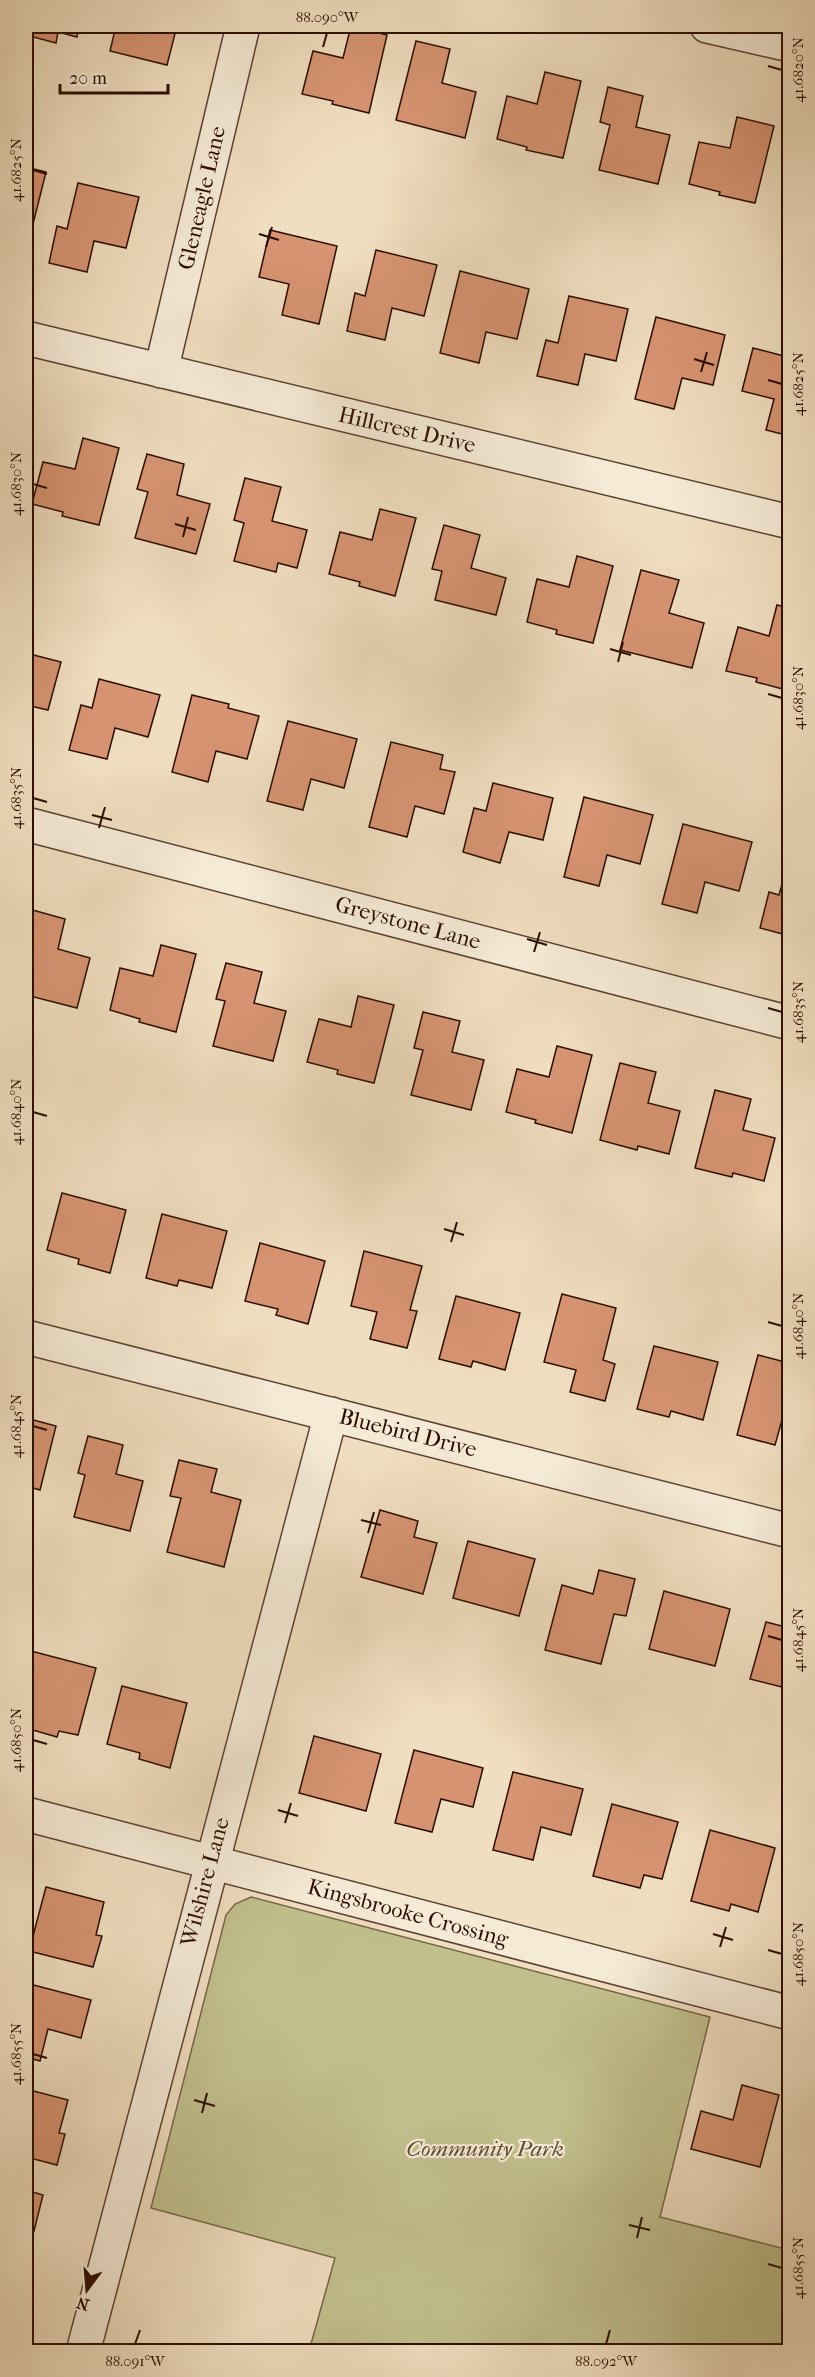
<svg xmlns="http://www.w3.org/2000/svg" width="815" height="2377" font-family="'IM FELL French Canon',serif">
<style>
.green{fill:#c1bf8d;stroke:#766646;stroke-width:1.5}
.building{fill:#d79472;stroke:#2b0e00;stroke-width:1.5}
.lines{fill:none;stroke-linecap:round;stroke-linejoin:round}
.street-casing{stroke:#5c4230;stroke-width:36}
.street{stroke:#f5ead6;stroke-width:33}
.ticks{fill:none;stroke:#2b0e00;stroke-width:2}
.labels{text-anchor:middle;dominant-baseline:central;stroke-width:4.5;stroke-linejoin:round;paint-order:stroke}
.street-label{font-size:22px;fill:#2b0e00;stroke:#f5ead6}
.park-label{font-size:22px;font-style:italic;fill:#604c31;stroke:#f5ead6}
.neatline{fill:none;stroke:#2b0e00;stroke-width:2}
.ticks-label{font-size:15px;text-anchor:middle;fill:#2b0e00}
</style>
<rect width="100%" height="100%" fill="#f0dec0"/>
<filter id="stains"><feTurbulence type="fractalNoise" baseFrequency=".00333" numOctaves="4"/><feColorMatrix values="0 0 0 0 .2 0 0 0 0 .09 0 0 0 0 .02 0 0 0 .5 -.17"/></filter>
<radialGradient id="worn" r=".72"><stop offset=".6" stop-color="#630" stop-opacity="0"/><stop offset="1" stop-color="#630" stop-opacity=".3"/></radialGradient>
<!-- green -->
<polygon class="green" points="251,1897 710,2017 660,2217 789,2250 789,2351 309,2351 335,2258 151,2208 226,1915 235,1904"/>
<!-- building -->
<g class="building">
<polygon points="26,26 79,26 77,37 58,32 56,43 26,35"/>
<polygon points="116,26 177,26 167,65 110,51"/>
<polygon points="351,26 387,35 369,113 332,104 333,101 302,94 313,51 343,58"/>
<polygon points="416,41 450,49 442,83 476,92 465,138 396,120"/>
<polygon points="545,72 581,81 563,158 526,150 527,147 497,139 507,96 537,104"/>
<polygon points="608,87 643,96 636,127 670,135 658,184 599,170 610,125 600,122"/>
<polygon points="737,117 774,126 755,203 719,195 720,192 689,184 699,142 730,148"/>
<polygon points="26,167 46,172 33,224 26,222"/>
<polygon points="78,183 139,197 126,248 94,241 87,272 49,263 57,226 67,229"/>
<polygon points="790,184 790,213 783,211"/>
<polygon points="270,230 337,246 319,324 282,315 289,284 259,277"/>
<polygon points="376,250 437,265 424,316 392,308 385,340 347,331 355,293 365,296"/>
<polygon points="460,271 529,289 517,339 486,332 479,363 440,353"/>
<polygon points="569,296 628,309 616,361 585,354 578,385 537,376 546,340 558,343"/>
<polygon points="656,317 725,335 713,385 682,378 674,409 635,399"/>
<polygon points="753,348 784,356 785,352 790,353 790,436 766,430 774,399 742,391"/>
<polygon points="83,438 119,448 99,525 62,516 63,512 32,504 43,462 75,469"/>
<polygon points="147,454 184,464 177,495 210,504 196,554 135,538 148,492 137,489"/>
<polygon points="245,478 281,487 272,521 307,530 297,568 278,563 276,572 234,561 244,523 234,520"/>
<polygon points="380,509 416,518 395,596 359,586 360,582 329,574 340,532 372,540"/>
<polygon points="444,525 480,535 471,568 506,578 496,615 435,600 442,571 432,569"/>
<polygon points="577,556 613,566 593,643 556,634 557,630 527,622 537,579 569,587"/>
<polygon points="641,570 679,580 669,613 704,623 692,668 620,650"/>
<polygon points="777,605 790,608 790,691 756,682 757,678 726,671 738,627 769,636"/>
<polygon points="26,653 61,662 48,710 26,705"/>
<polygon points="99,679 160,695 148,737 115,728 107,759 69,750 81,705 92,708"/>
<polygon points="192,695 229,704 228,708 259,716 247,759 216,751 208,782 172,772"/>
<polygon points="288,721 357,739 344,788 311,779 303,810 267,801"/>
<polygon points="391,742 443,755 440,769 455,772 444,814 415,806 407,837 369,827"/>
<polygon points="493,783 553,798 543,840 509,832 500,863 463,852 474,808 486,811"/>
<polygon points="584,797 653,815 640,864 607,855 599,886 564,877"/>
<polygon points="683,824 752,842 739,891 705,882 697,913 662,904"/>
<polygon points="790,855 790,936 760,928 769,892 779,895"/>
<polygon points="29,909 65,919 58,949 90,958 77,1008 26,995 26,959 28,948 26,947 26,923"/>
<polygon points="161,945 196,954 176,1032 139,1022 140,1019 110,1010 120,968 153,976"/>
<polygon points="226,963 262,972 254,1003 286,1011 273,1061 213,1046 225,1001 216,999"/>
<polygon points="358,996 394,1005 374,1083 337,1074 338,1070 307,1062 319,1019 351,1027"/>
<polygon points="423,1012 460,1021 452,1052 484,1060 471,1110 411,1095 423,1050 414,1048"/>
<polygon points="557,1046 592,1055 572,1133 535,1123 536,1120 506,1112 517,1069 549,1077"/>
<polygon points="620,1063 656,1072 648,1103 680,1111 669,1154 638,1146 637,1150 600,1140"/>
<polygon points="715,1090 751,1099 743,1130 775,1138 764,1181 733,1173 732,1177 695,1168"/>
<polygon points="62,1193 126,1210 110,1273 78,1264 79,1259 47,1250"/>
<polygon points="162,1214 227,1231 212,1288 179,1280 177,1286 146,1278"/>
<polygon points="260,1243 325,1261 308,1324 276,1315 278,1309 245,1301"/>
<polygon points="364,1251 422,1266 410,1310 417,1311 407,1348 370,1339 377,1312 351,1306"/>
<polygon points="562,1294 616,1308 603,1360 615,1364 605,1401 570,1392 576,1370 544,1362"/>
<polygon points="456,1296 520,1313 505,1370 473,1361 471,1367 439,1359"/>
<polygon points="654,1346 718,1362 703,1420 671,1411 669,1417 637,1409"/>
<polygon points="758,1355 785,1362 782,1373 790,1375 790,1410 785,1409 775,1445 737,1435"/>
<polygon points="26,1418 56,1426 40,1490 26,1486"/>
<polygon points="88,1436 123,1445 116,1474 143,1481 130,1531 74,1517 85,1475 78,1473"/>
<polygon points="179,1460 217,1469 211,1492 241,1500 224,1567 167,1552 181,1498 170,1496"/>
<polygon points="380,1510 418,1521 414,1537 437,1543 423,1594 361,1577"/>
<polygon points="468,1541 535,1559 519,1616 453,1598"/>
<polygon points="599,1570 635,1579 626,1616 614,1614 601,1664 545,1650 562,1585 593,1594"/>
<polygon points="664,1591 730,1609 715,1666 649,1649"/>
<polygon points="766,1622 790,1628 790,1689 750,1679"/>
<polygon points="31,1651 96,1668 78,1735 59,1731 57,1737 26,1728 26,1671"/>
<polygon points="122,1686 187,1703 170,1768 139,1759 140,1753 107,1744"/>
<polygon points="314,1736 381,1754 366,1811 299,1793"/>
<polygon points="414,1750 483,1768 473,1807 441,1799 432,1832 395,1823"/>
<polygon points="513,1772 583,1789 571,1835 541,1827 533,1860 493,1850"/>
<polygon points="612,1804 678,1822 662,1879 644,1875 640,1888 593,1876"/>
<polygon points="710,1830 775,1848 758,1912 731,1904 729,1911 691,1901"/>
<polygon points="46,1887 104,1902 96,1935 102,1936 93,1967 29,1951"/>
<polygon points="26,1983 91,2000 81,2038 48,2029 40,2061 26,2057"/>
<polygon points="742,2085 779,2095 760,2167 691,2149 701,2111 733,2120"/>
<polygon points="26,2089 68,2100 59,2133 65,2134 57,2165 26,2157"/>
<polygon points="26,2190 43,2195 34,2231 26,2229"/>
</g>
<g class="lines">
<defs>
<g id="street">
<polyline points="707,26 790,45"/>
<polyline points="26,338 790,522"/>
<polyline points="161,371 243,26"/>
<polyline points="26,824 790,1023"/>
<polyline points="26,1337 790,1531"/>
<polyline points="26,1814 790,2013"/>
<polyline points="83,2352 331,1414"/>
</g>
</defs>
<!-- street casing -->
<use href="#street" class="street-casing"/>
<!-- street -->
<use href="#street" class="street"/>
</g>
<!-- ticks -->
<path class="ticks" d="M323,47L327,33M768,66L782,70M33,170L47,174M259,234L279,240M266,247L272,227M694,359L714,365M701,372L707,352M768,380L782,384M33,484L47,488M175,524L196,530M183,537L188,517M610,649L631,655M618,662L623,642M768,694L782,698M33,798L47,802M92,815L112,820M99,828L105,807M527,939L547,945M534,952L540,932M768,1008L782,1012M33,1112L47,1116M444,1229L464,1235M451,1242L457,1222M768,1322L782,1326M33,1426L47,1430M361,1520L381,1525M368,1533L374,1512M768,1636L782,1640M33,1740L47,1744M278,1810L298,1816M285,1823L291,1803M713,1934L733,1940M720,1947L726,1927M768,1950L782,1954M33,2054L47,2058M194,2100L215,2106M202,2113L207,2093M629,2225L650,2230M637,2238L642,2217M768,2264L782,2268M135,2344L140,2330M606,2344L610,2330"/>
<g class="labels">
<!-- street labels -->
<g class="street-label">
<text transform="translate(202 198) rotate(-77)">Gleneagle Lane</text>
<text transform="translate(407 430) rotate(13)">Hillcrest Drive</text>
<text transform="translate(408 923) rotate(15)">Greystone Lane</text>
<text transform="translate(408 1433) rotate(14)">Bluebird Drive</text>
<text transform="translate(205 1882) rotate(-75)">Wilshire Lane</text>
<text transform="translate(408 1913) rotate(15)">Kingsbrooke Crossing</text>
</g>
<!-- park labels -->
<g class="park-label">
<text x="485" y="2149">Community Park</text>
</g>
</g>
<!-- margin -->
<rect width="815" height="2377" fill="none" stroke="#f0dec0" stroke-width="66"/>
<!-- north arrow -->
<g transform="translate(87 2290) rotate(196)" stroke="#f5ead6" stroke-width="4.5" paint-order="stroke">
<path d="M0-4.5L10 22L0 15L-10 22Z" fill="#2b0e00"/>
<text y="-9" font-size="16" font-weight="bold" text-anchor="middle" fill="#2b0e00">N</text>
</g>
<!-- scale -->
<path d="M60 84v9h108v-9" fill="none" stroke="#2b0e00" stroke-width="3"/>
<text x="69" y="84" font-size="18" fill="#2b0e00" stroke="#f5ead6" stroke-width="4.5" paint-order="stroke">20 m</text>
<rect x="33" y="33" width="749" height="2311" class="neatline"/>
<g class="ticks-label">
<text x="327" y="22">88.090°W</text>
<text transform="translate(798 70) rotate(-90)" y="5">41.6820°N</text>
<text transform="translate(16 170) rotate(-90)" y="5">41.6825°N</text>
<text transform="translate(798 384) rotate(-90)" y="5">41.6825°N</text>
<text transform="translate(16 484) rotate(-90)" y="5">41.6830°N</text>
<text transform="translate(798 698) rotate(-90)" y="5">41.6830°N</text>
<text transform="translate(16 798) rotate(-90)" y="5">41.6835°N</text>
<text transform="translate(798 1012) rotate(-90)" y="5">41.6835°N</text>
<text transform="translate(16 1112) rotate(-90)" y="5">41.6840°N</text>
<text transform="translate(798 1326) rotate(-90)" y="5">41.6840°N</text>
<text transform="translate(16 1426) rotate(-90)" y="5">41.6845°N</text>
<text transform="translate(798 1640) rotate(-90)" y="5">41.6845°N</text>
<text transform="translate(16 1740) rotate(-90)" y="5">41.6850°N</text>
<text transform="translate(798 1954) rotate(-90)" y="5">41.6850°N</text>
<text transform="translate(16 2054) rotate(-90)" y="5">41.6855°N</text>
<text transform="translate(798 2268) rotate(-90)" y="5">41.6855°N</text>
<text x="135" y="2366">88.091°W</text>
<text x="606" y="2366">88.092°W</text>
</g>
<rect width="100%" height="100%" filter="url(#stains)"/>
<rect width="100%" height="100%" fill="url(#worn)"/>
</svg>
